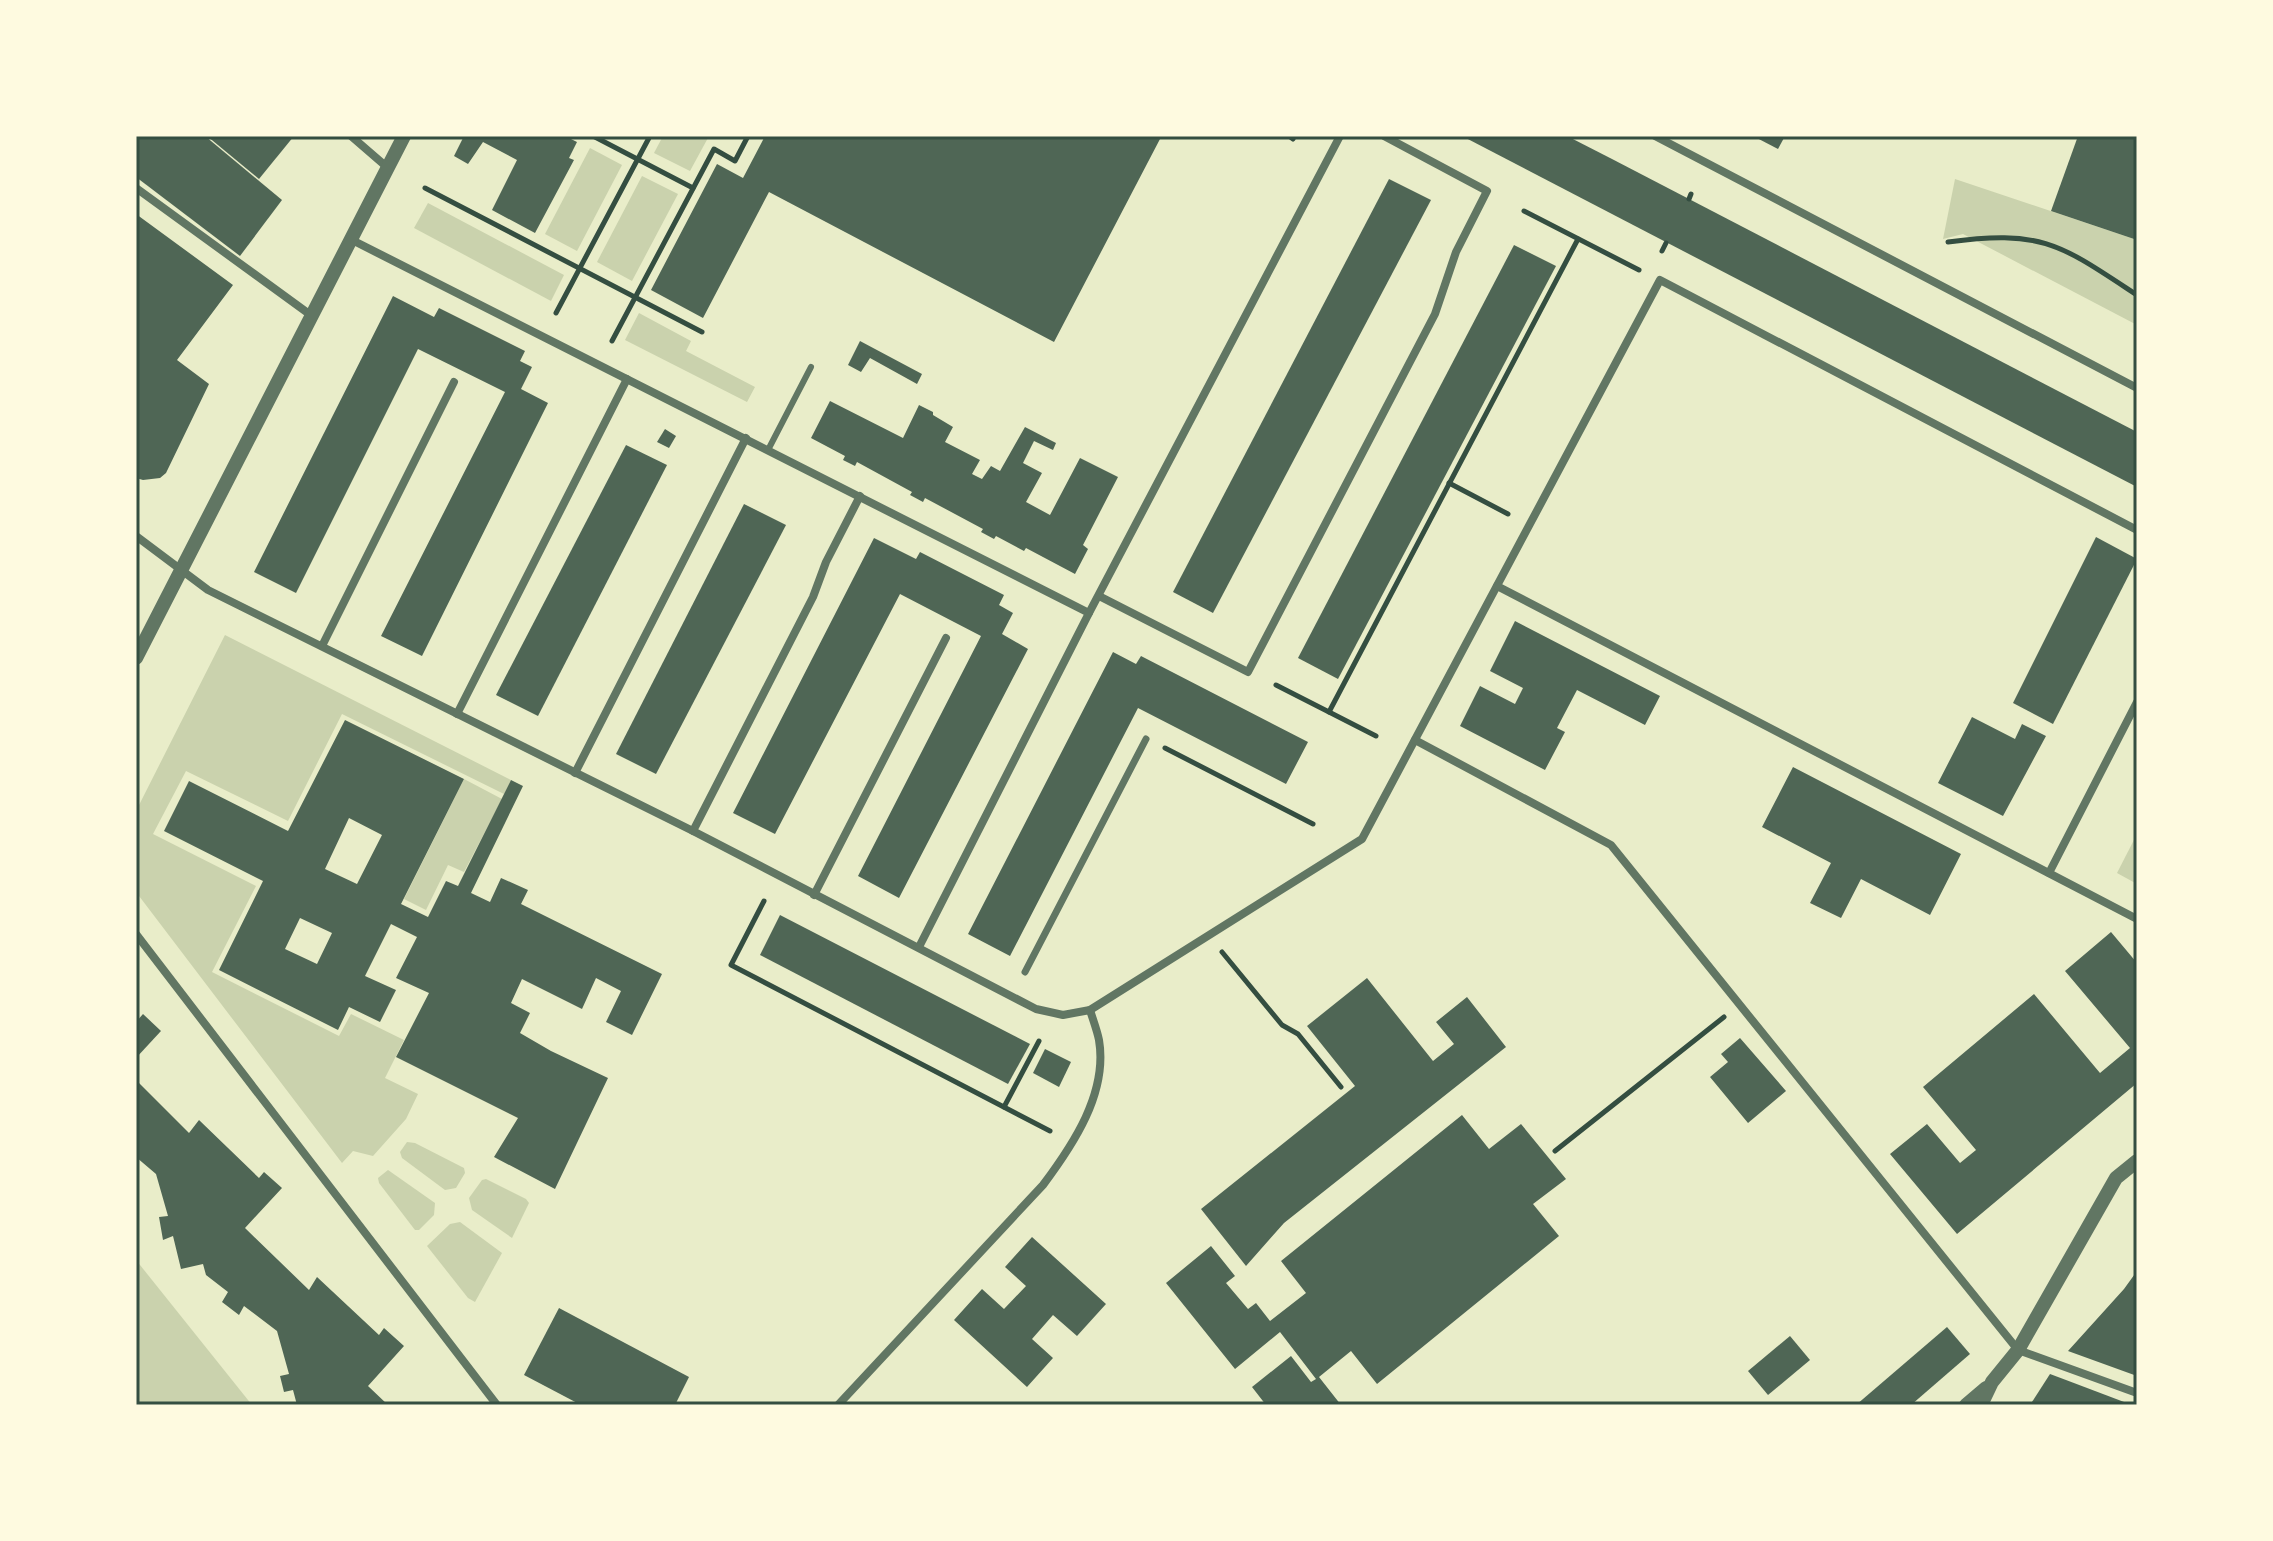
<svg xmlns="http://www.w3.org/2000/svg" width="2273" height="1541" font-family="'Public Sans',sans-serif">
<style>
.green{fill:#cad2ad}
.building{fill:#4f6655;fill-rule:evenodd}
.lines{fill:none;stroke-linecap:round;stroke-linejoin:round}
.path{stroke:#344e41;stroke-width:5}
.service{stroke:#617663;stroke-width:6}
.pedestrian{stroke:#617663;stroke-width:7}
.minor{stroke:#617663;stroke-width:8}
.tertiary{stroke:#617663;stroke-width:14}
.neatline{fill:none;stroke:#344e41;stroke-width:3}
</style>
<rect width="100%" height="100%" fill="#e9edc9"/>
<!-- green -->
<g class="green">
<polygon points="663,136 709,136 690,171 654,153"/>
<polygon points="590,148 622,165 577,251 545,234"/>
<polygon points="642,176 678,194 632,281 597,262"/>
<polygon points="1955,179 2137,240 2137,325 1963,234 1943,239"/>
<polygon points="428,203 564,275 551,301 414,228"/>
<polygon points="639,313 691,341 686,351 755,387 747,402 625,340"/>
<polygon points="225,635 511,780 504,794 342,714 288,821 186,771 153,834 256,886 212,972 339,1036 351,1014 404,1040 385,1078 418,1094 406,1119 373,1156 353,1151 342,1163 136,892 136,811"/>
<polygon points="464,779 502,799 464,872 448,865 426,910 404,899"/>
<polygon points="2137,834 2137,884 2117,873"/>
<polygon points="407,1142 415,1143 464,1168 465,1173 456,1188 445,1190 402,1158 400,1152"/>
<polygon points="388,1170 435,1203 434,1215 419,1230 415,1230 379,1183 378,1178"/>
<polygon points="486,1179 526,1199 529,1203 512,1238 472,1210 469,1198 482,1180"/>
<polygon points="460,1222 502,1253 475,1302 468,1298 427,1246 450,1224"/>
<polygon points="136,1260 252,1405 136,1405"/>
</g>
<!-- building -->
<g class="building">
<polygon points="136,136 205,136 282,200 240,256 136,177"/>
<polygon points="207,136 294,136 259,179"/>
<polygon points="464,136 565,136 577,142 569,158 574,160 535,233 492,210 517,160 483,142 468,164 454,156"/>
<polygon points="765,136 1155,136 1160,139 1054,342 769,192 703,318 651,290 717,164 743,178"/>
<polygon points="1462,136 1567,136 1612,159 2137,432 2137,487"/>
<polygon points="1753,136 1785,136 1778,149"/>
<polygon points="2078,136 2137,136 2137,240 2051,211"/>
<polygon points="1389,179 1431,200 1213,613 1173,592"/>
<polygon points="136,214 233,285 177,360 209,384 166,473 160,478 143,480 136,478"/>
<polygon points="1514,245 1556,266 1338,679 1298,658"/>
<polygon points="393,296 434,317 439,308 525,351 520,361 532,367 521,389 548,403 422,656 381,636 505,392 418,349 296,593 254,572"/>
<polygon points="860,341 922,374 917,384 870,358 861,372 848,365"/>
<polygon points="830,401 903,438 919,405 933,412 933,415 953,427 945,442 980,460 972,474 982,479 991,466 1000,471 1025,427 1056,443 1053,450 1034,441 1023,463 1042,473 1026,502 1050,515 1080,458 1118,477 1083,545 1088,549 1075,574 1026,548 1024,551 996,536 994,539 981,532 983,529 925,498 923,502 910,495 912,492 857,462 855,466 843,460 845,456 811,438"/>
<polygon points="665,429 676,436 669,448 657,442"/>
<polygon points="626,445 667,465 538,716 496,695"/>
<polygon points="744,504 786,525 656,774 616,754"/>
<polygon points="2096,537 2137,559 2053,724 2013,703"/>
<polygon points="874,538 916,559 920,552 1004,595 999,605 1013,613 1002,634 1028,649 899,898 858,876 981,636 900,594 775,834 733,813"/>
<polygon points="1515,621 1660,696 1645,725 1577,690 1557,728 1565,732 1545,770 1460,726 1480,686 1515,704 1523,688 1490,671"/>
<polygon points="1113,652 1136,664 1141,656 1308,742 1286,784 1138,708 1010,956 968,934"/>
<polygon points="1972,717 2015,739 2022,724 2046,736 2003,816 1938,783"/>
<path d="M345,720L464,779L401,904L428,917L446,881L458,886L511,780L523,786L471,893L490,902L501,878L528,890L521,904L662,974L632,1035L606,1022L621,991L596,978L582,1009L522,979L511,1003L530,1013L520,1033L551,1051L608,1078L555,1189L494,1157L518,1118L396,1057L429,993L396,978L417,937L391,924L365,976L396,990L380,1022L349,1007L338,1030L219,970L263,881L164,831L189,781L288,831ZM349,818L382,835L357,884L325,869ZM300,918L332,933L317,964L285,949Z"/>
<polygon points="1793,767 1961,854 1930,915 1861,879 1841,918 1810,903 1831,863 1762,827"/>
<polygon points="780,915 1030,1044 1008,1084 760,955"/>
<polygon points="2111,932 2137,963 2137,1083 1957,1234 1890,1154 1927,1124 1960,1163 1976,1150 1923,1087 2034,994 2100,1073 2130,1048 2065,971"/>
<polygon points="1367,978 1433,1061 1454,1044 1436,1022 1467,997 1506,1047 1284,1223 1246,1266 1201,1209 1355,1086 1307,1026"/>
<polygon points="143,1014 161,1031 136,1058 136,1022"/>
<polygon points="1740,1038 1786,1091 1748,1123 1710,1077 1728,1062 1721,1054"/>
<polygon points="1045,1049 1071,1062 1059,1087 1033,1073"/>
<polygon points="136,1080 189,1133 199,1120 259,1178 264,1172 282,1188 245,1228 309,1290 317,1277 379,1335 384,1328 404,1346 368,1386 388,1405 297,1405 293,1390 284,1392 280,1376 289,1374 277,1331 244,1306 239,1315 222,1302 228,1292 206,1275 203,1264 181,1269 173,1236 163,1240 159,1217 168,1216 156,1174 136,1157"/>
<polygon points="1462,1115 1489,1149 1521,1124 1566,1179 1533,1204 1559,1236 1377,1384 1351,1351 1319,1377 1341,1405 1266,1405 1252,1387 1291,1356 1311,1382 1316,1379 1280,1332 1235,1369 1166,1283 1211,1246 1235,1276 1226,1283 1248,1309 1256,1303 1270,1321 1306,1293 1281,1261"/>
<polygon points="1032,1237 1106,1304 1077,1336 1053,1315 1032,1339 1053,1358 1027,1387 954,1320 982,1289 1004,1309 1026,1286 1005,1267"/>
<polygon points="2137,1271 2137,1376 2068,1351 2124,1289"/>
<polygon points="559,1308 689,1377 675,1405 581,1405 524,1375"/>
<polygon points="1947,1327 1970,1354 1911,1405 1856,1405"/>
<polygon points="1790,1336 1810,1360 1768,1395 1748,1371"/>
<polygon points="2050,1374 2066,1380 2132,1405 2030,1405"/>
</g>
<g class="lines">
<!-- path -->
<g class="path">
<polyline points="593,136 693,188"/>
<polyline points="1289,136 1293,139"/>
<polyline points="425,188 702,332"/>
<polyline points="1689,199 1691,194"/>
<polyline points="1524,211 1639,270"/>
<path d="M1948,242C2043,229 2061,245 2137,295"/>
<polyline points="1662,251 1666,243"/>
<polyline points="556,313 650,136"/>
<polyline points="612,341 714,149 735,161 748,136"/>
<polyline points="1449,483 1508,514"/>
<polyline points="1276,685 1329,712 1578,239"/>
<polyline points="1329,712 1376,736"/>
<polyline points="1165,748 1313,824"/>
<polyline points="764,901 731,965 1050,1131"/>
<polyline points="1222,952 1282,1025 1298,1034 1341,1087"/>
<polyline points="1004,1107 1039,1041"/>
<polyline points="1555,1151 1724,1017"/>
</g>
<!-- service -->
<polyline class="service" points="768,450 811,367"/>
<!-- pedestrian -->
<polyline class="pedestrian" points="1025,972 1146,739"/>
<!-- minor -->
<g class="minor">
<polyline points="351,136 388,168"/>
<polyline points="1655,136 2137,388"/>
<polyline points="136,188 312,316"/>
<polyline points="352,240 1089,613"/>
<polyline points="136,536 208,590 693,831 1036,1009 1063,1015 1090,1010 1362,839 1660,280 2137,530"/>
<polyline points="1497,586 2137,919"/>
<polyline points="1099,596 1248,672 1435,314 1456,252 1487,191 1384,136"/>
<polyline points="322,646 454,382"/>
<polyline points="457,714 627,379"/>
<polyline points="1415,740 1611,845 2018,1350 2137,1393"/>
<polyline points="575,773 746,438"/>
<polyline points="693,831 813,597 826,562 860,496"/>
<polyline points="2049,873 2137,702"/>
<polyline points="814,895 946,638"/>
<polyline points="136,934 497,1405"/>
<polyline points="919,947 1089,613 1340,136"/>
<path d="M838,1405L1043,1185C1073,1145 1108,1093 1099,1040C1097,1030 1093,1020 1090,1010"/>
</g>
<!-- tertiary -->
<g class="tertiary">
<polyline points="136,658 404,136"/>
<polyline points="1966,1405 1986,1388"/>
<polyline points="1981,1405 1992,1382 2018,1350 2116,1178 2137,1161"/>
</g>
</g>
<!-- border -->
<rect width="2273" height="1541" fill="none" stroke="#fefae0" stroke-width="276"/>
<rect x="138" y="138" width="1997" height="1265" class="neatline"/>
</svg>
